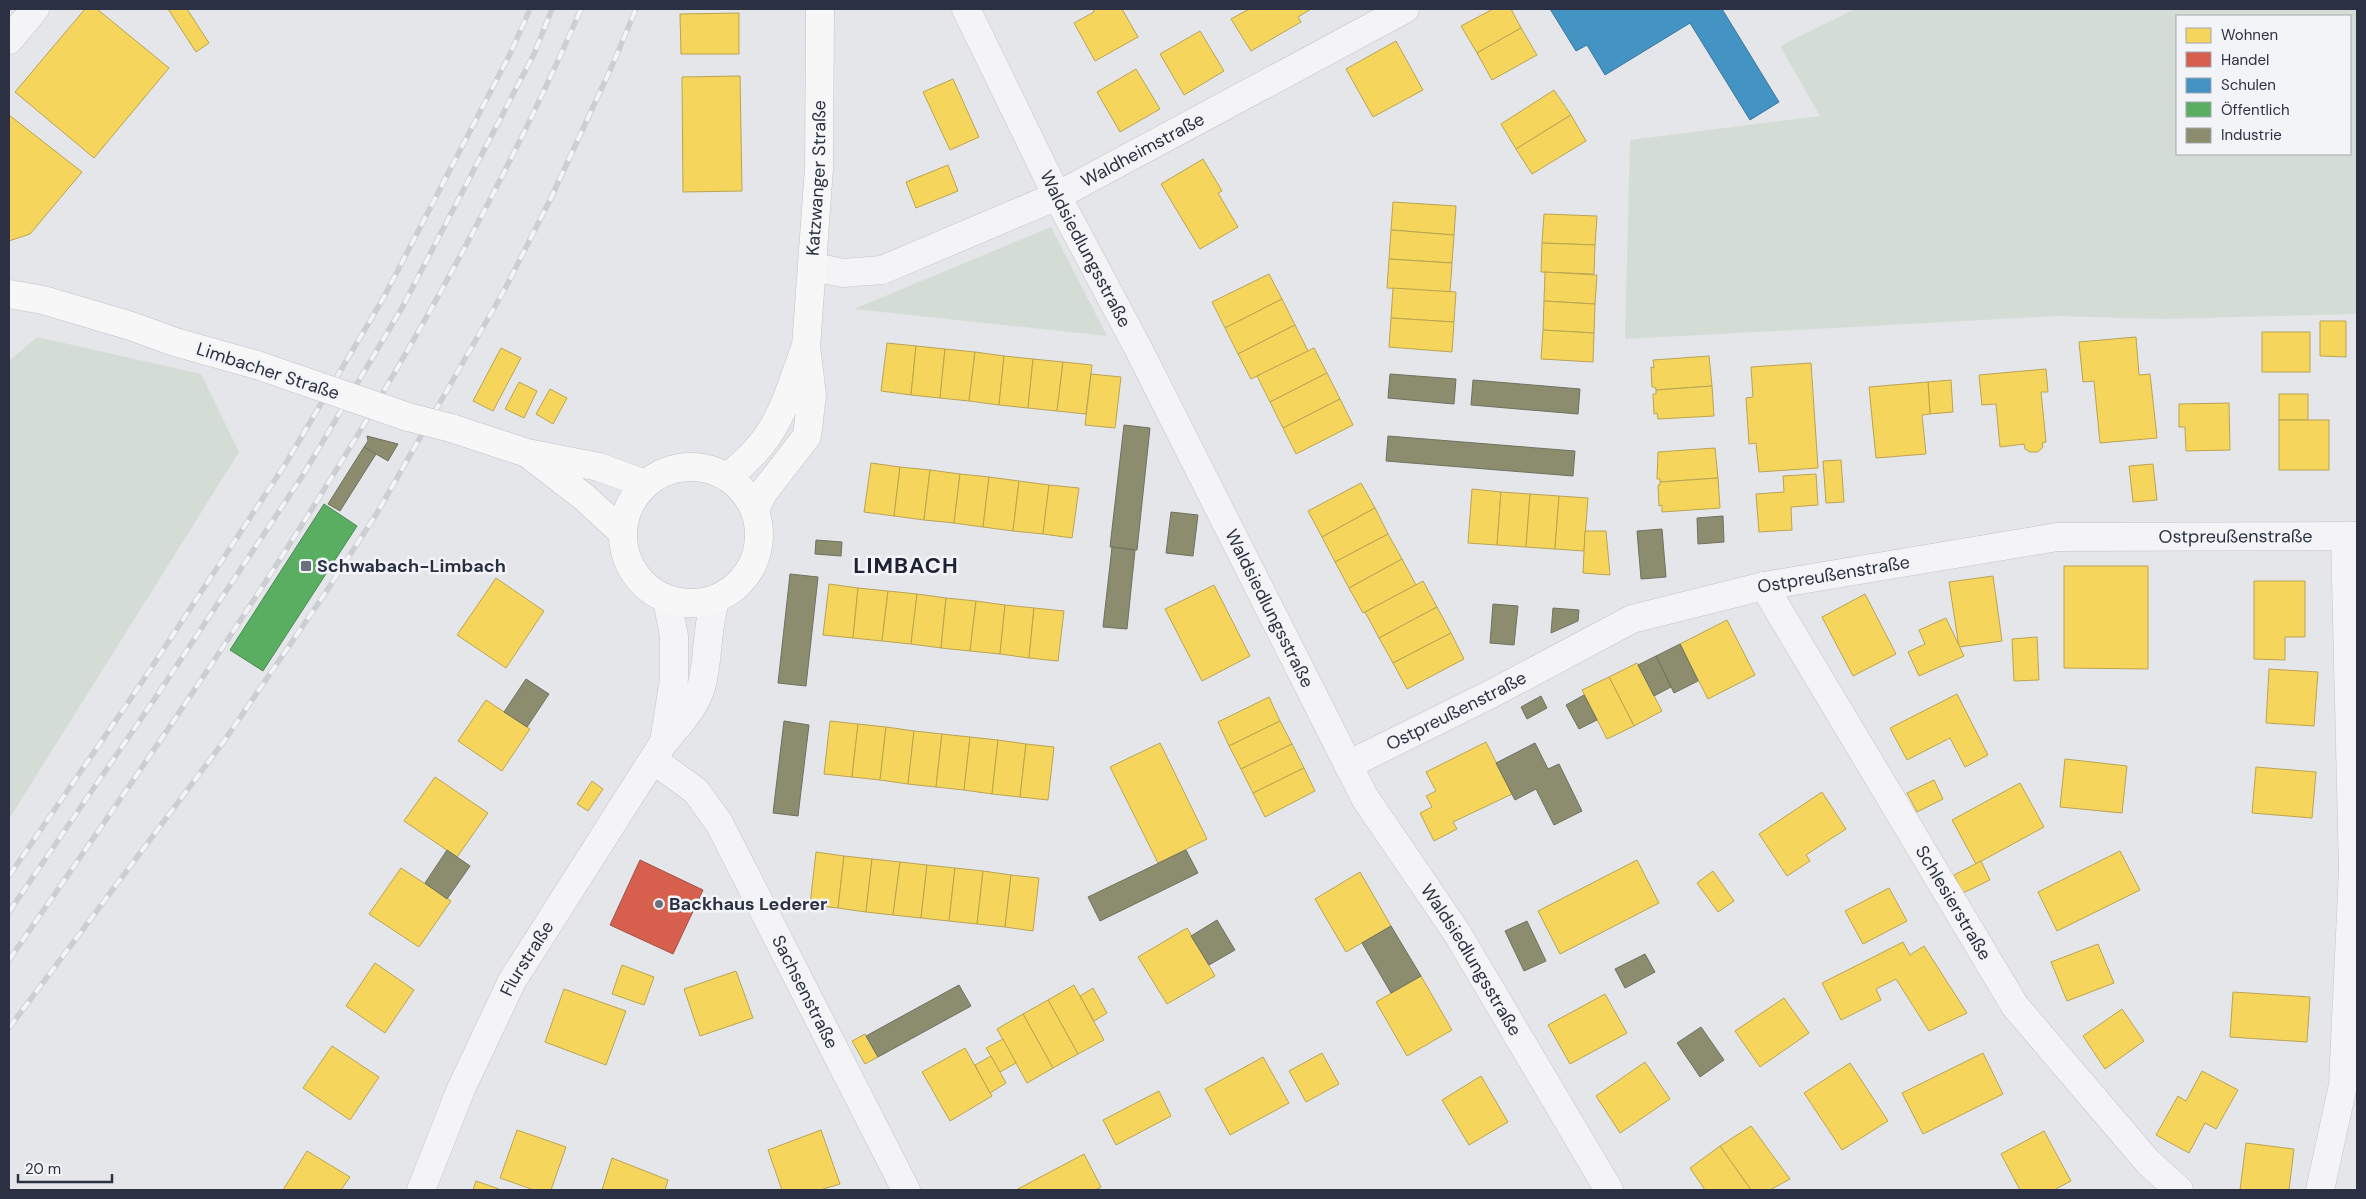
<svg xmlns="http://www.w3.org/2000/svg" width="2366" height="1199" font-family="'DM Sans',sans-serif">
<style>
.green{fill:#d4ddd5;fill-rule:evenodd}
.homes{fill:#f6d55c;stroke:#b9a454}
.shops{fill:#d6604d;stroke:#a3524a}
.schools{fill:#4393c3;stroke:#3c769d}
.public{fill:#5aae61;stroke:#4c8858}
.industry{fill:#8c8c6e;stroke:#6f7161}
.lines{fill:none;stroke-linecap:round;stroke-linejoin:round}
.minor-casing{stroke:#c3c4c7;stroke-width:29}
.major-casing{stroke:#c0c3c7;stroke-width:29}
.minor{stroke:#f4f4f6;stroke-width:28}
.major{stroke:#f7f7f8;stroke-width:28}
.rail-casing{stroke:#cdced1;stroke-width:5.5}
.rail{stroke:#f3f4f8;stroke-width:4;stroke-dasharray:11;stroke-linecap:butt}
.major-bridge-casing{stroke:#c0c3c7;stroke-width:29;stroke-linecap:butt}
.major-bridge{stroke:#f7f7f8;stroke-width:28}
.poi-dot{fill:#6c707d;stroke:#f3f4f8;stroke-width:2}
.labels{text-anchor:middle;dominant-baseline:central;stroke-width:5;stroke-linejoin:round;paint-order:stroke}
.street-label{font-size:18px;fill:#2b3143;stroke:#f3f4f8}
.poi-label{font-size:18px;font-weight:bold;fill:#2b3143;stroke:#f3f4f8;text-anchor:start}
.district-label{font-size:22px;font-weight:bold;letter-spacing:1px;fill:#1d2234;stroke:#f3f4f8}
</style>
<rect width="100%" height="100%" fill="#e5e6e9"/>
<!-- green -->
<g class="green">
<path d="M1855,9H2357V314L2161,319L2059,316L1625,339L1630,140L1820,116L1780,46ZM2177,16H2350V154H2177Z"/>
<polygon points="1051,227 1107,336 854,309"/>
<polygon points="37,337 201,374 239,452 9,819 9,361"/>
</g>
<!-- homes -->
<g class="homes">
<polygon points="85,9 97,9 169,68 94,158 15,92"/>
<polygon points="168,9 187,9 209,43 196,52"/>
<polygon points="1093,9 1122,9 1138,37 1095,61 1074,23 1094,12"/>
<polygon points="1249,9 1311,9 1298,17 1301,22 1251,51 1231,19"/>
<polygon points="1493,9 1511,9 1521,28 1477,53 1461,26"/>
<polygon points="739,13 739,54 681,54 680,14"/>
<polygon points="1521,28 1537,55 1492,80 1477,53"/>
<polygon points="1200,31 1224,71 1184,95 1160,54"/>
<polygon points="1396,41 1423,90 1373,117 1346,69"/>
<polygon points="1136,69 1160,109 1120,132 1097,92"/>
<polygon points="740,76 742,191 683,192 682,77"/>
<polygon points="953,79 979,137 950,150 923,92"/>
<polygon points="1554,90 1571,115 1516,149 1501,124"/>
<polygon points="9,115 82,172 30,234 9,241"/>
<polygon points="1571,115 1586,141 1532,174 1516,149"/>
<polygon points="1203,159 1222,191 1218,193 1238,227 1200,249 1161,184"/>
<polygon points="948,165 958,191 916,208 906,182"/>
<polygon points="1393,202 1456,206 1454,235 1391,230"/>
<polygon points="1544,214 1597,216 1595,245 1542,243"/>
<polygon points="1391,230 1454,235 1452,263 1389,259"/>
<polygon points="1542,243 1595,245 1594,274 1541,272"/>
<polygon points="1389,259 1452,263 1450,292 1387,288"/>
<polygon points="1545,272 1597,275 1595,304 1544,301"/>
<polygon points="1269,274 1282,299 1225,328 1212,302"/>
<polygon points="1393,288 1456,292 1454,322 1391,318"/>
<polygon points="1282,299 1295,325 1238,354 1225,328"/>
<polygon points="1544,301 1595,304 1594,333 1543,330"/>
<polygon points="1391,318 1454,322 1452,352 1389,347"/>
<polygon points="2320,321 2346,321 2346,357 2320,356"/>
<polygon points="1295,325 1308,351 1251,379 1238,354"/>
<polygon points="1543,330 1594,333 1593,362 1541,359"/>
<rect x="2262" y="332" width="48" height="40"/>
<polygon points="2136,337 2139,375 2150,374 2157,438 2100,443 2094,381 2083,382 2079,342"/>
<polygon points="887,343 916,346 911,395 881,391"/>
<polygon points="916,346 945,349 940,398 911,395"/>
<polygon points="501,348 521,358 493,411 473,401"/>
<polygon points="1314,348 1327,373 1270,402 1257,376"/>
<polygon points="945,349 975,352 969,401 940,398"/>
<polygon points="975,352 1004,356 999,405 969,401"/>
<polygon points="1004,356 1033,359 1028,408 999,405"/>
<polygon points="1709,356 1712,386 1656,390 1655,387 1652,387 1651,367 1654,368 1653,360"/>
<polygon points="1033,359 1063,362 1057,411 1028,408"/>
<polygon points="1063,362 1092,365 1086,414 1057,411"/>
<polygon points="1811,363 1818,468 1759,472 1756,443 1749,444 1746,398 1753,397 1751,367"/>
<polygon points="2046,369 2048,392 2041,392 2046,442 2042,443 2043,447 2038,452 2030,452 2025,449 2024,444 2000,447 1996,404 1982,405 1979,375"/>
<polygon points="1327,373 1340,399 1283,428 1270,402"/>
<polygon points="1091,374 1121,377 1115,428 1085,425"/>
<polygon points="1951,380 1953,412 1930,414 1928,382"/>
<polygon points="519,382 537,391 524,418 505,409"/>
<polygon points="1928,382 1930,414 1922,415 1926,454 1876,458 1869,387"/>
<polygon points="1712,386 1714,416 1658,419 1657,413 1654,414 1653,394 1656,394 1656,390"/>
<polygon points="550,389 567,398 553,424 536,414"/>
<rect x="2279" y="394" width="29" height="26"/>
<polygon points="1340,399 1353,425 1296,454 1283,428"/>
<polygon points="2229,403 2230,450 2186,451 2185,427 2179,427 2179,404"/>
<rect x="2279" y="420" width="50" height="50"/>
<polygon points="1715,448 1718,478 1660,482 1660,479 1657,479 1658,452"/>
<polygon points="1841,460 1844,502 1826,503 1823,461"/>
<polygon points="871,463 900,467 894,516 864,512"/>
<polygon points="2153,464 2157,500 2133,502 2129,466"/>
<polygon points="900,467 930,470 924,520 894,516"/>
<polygon points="930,470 960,474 954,523 924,520"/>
<polygon points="960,474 989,477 983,527 954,523"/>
<polygon points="1816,474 1818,505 1791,507 1792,530 1759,532 1756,494 1784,492 1783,476"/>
<polygon points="989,477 1019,481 1013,531 983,527"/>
<polygon points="1718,478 1720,508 1662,512 1662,505 1659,506 1658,485 1660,485 1660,482"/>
<polygon points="1019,481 1049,485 1043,534 1013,531"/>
<polygon points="1361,483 1375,508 1322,537 1308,511"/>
<polygon points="1049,485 1079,488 1072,538 1043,534"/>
<polygon points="1472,489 1501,492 1497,545 1468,543"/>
<polygon points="1501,492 1530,494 1526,547 1497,545"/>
<polygon points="1530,494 1559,496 1555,549 1526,547"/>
<polygon points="1559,496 1588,498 1584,551 1555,549"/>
<polygon points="1375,508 1388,534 1335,562 1322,537"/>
<polygon points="1585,531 1606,531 1610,575 1583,573"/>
<polygon points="1388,534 1402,559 1349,588 1335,562"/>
<polygon points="1402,559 1416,585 1363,613 1349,588"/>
<polygon points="2064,566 2148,566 2148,669 2064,668"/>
<polygon points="1993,576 2002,641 1959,647 1949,582"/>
<polygon points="496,578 544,611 506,668 457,635"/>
<polygon points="1423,581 1437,607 1379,638 1365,612"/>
<polygon points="2254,581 2305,581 2305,637 2285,637 2285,660 2254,659"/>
<polygon points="829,584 858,588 853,638 823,635"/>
<polygon points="1214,585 1250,656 1202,681 1165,609"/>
<polygon points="858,588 888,591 882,641 853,638"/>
<polygon points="888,591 917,594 911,644 882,641"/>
<polygon points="917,594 946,598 941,648 911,644"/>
<polygon points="1865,594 1896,654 1853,676 1822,617"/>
<polygon points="946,598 976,601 970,651 941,648"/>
<polygon points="976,601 1005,605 1000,654 970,651"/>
<polygon points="1005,605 1034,608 1029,658 1000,654"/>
<polygon points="1437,607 1451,633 1393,663 1379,638"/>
<polygon points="1034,608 1064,611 1058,661 1029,658"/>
<polygon points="1946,618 1964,656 1919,676 1908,652 1925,644 1919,630"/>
<polygon points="1727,620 1755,675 1708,699 1680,644"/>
<polygon points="1451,633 1464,659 1407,689 1393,663"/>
<polygon points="2037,637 2039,680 2014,681 2012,639"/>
<polygon points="1637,663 1662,711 1634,726 1609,677"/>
<polygon points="2269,669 2318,672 2314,726 2266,723"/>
<polygon points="1609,677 1634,726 1607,739 1582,690"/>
<polygon points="1957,694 1988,755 1965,767 1950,738 1907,760 1890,728"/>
<polygon points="1269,697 1280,721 1229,746 1218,722"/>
<polygon points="486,700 530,729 502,771 458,741"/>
<polygon points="830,721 858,724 852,777 824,774"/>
<polygon points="1280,721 1292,744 1241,769 1229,746"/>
<polygon points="858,724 886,727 880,780 852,777"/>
<polygon points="886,727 914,731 908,784 880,780"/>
<polygon points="914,731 942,734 936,787 908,784"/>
<polygon points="942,734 970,737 964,790 936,787"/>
<polygon points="970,737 998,740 992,794 964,790"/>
<polygon points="998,740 1026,744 1020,797 992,794"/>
<polygon points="1486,742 1512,794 1453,822 1457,829 1434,841 1420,813 1432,807 1426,796 1436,791 1426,772"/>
<polygon points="1160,743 1207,839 1158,863 1110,767"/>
<polygon points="1026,744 1054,747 1048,800 1020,797"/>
<polygon points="1292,744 1304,768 1253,793 1241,769"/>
<polygon points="2065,759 2127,766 2122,813 2060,807"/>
<polygon points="2256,767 2316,772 2312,818 2252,813"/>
<polygon points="1304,768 1315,791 1265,817 1253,793"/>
<polygon points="435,777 488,813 457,857 404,821"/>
<polygon points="1934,780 1943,799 1917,812 1907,793"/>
<polygon points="592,781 603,789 588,811 577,804"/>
<polygon points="2020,783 2044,827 1976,864 1952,820"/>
<polygon points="1822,792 1846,829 1806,855 1810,861 1787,876 1759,834"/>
<polygon points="2120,851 2140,890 2057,931 2038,892"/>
<polygon points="816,852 844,856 838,908 810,905"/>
<polygon points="844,856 872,859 866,912 838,908"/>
<polygon points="872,859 900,862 893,915 866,912"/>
<polygon points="1637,860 1659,903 1560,954 1538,911"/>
<polygon points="1981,861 1990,880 1963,893 1954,875"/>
<polygon points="900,862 927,865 921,918 893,915"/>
<polygon points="927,865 955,868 949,921 921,918"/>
<polygon points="401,868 451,901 419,947 369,914"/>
<polygon points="955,868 983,871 977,924 949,921"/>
<polygon points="983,871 1011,875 1005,927 977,924"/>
<polygon points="1713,871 1734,901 1718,912 1697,883"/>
<polygon points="1360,872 1391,926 1346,952 1315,899"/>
<polygon points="1011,875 1039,878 1033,931 1005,927"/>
<polygon points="1889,888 1907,921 1863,944 1845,911"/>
<polygon points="1187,928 1215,976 1167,1004 1138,957"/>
<polygon points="1903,942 1910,955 1924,946 1967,1013 1929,1031 1896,979 1876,989 1881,1000 1841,1020 1822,983"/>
<polygon points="2098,944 2114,983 2067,1001 2051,962"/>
<polygon points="375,963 414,990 385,1033 346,1006"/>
<polygon points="622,965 654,977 644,1005 612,994"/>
<polygon points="736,971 753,1018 700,1036 684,989"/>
<polygon points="1421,976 1452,1030 1407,1056 1376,1002"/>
<polygon points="1074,985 1104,1040 1078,1054 1048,1000"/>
<polygon points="1093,988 1107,1013 1094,1021 1080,996"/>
<polygon points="564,989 626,1011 606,1065 545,1042"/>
<polygon points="2233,992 2310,997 2307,1042 2230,1037"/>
<polygon points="1605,994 1627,1033 1570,1064 1548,1025"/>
<polygon points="1784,998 1809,1033 1760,1067 1735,1031"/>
<polygon points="1048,1000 1078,1054 1053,1068 1023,1014"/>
<polygon points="2122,1009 2144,1041 2105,1069 2083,1036"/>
<polygon points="1023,1014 1053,1068 1027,1083 997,1029"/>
<polygon points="865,1034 878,1057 865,1064 852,1041"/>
<polygon points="1003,1039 1016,1063 1000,1072 986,1048"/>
<polygon points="332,1046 379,1077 350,1120 303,1088"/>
<polygon points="965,1048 992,1096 950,1121 922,1072"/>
<polygon points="1322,1053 1339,1084 1306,1102 1289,1071"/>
<polygon points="1983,1053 2003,1094 1923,1134 1902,1093"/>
<polygon points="991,1056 1006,1083 990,1093 975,1065"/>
<polygon points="1263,1057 1289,1103 1230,1135 1205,1089"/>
<polygon points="1645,1062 1670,1099 1620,1133 1596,1096"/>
<polygon points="1850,1063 1888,1121 1842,1150 1804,1093"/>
<polygon points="2202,1071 2238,1090 2216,1129 2205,1123 2189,1153 2156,1135 2178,1096 2186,1101"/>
<polygon points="1481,1076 1508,1122 1469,1145 1442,1100"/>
<polygon points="1159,1091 1171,1116 1116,1145 1103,1120"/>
<polygon points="1751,1126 1790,1179 1770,1190 1751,1190 1720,1146"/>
<polygon points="517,1130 566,1147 551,1190 534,1190 500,1178"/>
<polygon points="821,1130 840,1184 820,1190 782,1190 768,1150"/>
<polygon points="2044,1131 2071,1181 2054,1190 2020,1190 2001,1154"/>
<polygon points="2246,1143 2294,1149 2289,1190 2240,1190"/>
<polygon points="1720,1146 1751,1190 1705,1190 1690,1168"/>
<polygon points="307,1151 350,1177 341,1190 283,1190"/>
<polygon points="1084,1154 1101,1187 1095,1190 1016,1190"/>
<polygon points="612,1158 668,1180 665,1190 602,1190"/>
<polygon points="476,1181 499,1189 499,1190 473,1190"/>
</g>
<!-- shops -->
<polygon class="shops" points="640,860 703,890 673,954 610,925"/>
<!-- schools -->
<polygon class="schools" points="1550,9 1722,9 1779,102 1750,120 1690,23 1605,75 1587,45 1576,51"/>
<!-- public -->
<polygon class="public" points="324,504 357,526 263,671 230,650"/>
<!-- industry -->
<g class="industry">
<polygon points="1390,374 1456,379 1454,404 1388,398"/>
<polygon points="1473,380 1580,389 1578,414 1471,405"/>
<polygon points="1124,425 1150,428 1137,550 1110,547"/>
<polygon points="367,436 398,444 388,461 364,447 368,441"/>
<polygon points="1388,436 1575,451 1573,476 1386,461"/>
<polygon points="364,447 376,454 340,511 328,504"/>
<polygon points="1171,512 1198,515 1193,556 1166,553"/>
<polygon points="1723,516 1724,542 1698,544 1697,518"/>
<polygon points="1662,529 1666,577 1641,579 1637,531"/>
<polygon points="816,540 842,542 841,556 815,554"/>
<polygon points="1112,547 1135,550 1127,629 1103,627"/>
<polygon points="790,574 818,577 806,686 778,683"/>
<polygon points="1493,604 1518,606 1514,645 1490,643"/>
<polygon points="1553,608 1579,610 1578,621 1551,633"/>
<polygon points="1680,644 1698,681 1674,693 1656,656"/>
<polygon points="1656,656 1671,687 1654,696 1638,665"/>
<polygon points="526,679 549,694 527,727 504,712"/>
<polygon points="1584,695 1597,720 1579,729 1566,705"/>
<polygon points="1541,696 1547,708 1527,719 1521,707"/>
<polygon points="784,721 809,725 798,816 773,813"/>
<polygon points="1535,743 1548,769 1559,764 1582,811 1554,825 1536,789 1515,800 1496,763"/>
<polygon points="447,850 470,866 447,899 425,883"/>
<polygon points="1186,850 1198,873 1100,921 1088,897"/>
<polygon points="1217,920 1235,950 1209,965 1191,936"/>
<polygon points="1527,921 1546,961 1524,971 1505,931"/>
<polygon points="1391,926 1421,976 1391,993 1362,943"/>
<polygon points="1645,954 1655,972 1625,988 1615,969"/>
<polygon points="959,985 971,1006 878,1057 866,1036"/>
<polygon points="1701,1027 1724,1060 1700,1077 1677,1043"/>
</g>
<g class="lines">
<defs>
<g id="minor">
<path id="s1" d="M966,9L1057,196L1139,350L1365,798L1457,933L1609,1190"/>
<polyline points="9,40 35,9"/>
<path id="s2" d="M814,267L843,273L882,270L1057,196L1405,9"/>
<path id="s3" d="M1764,586L2015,1006L2148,1162L2179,1190"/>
<polyline points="664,742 674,679 674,636 667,600"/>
<path id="s4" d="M653,760L696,791L719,823L906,1190"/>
<path id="s5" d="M1348,765L1495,692L1632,619L1764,586L2057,537L2357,536"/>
<path id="s6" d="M421,1190L461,1089L512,981L664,742C678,725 696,707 702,684C709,656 706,627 716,599"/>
<polyline points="2320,1190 2343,1085 2353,870 2345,537"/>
</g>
<g id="major">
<polyline points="9,294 43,300 131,326 175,342 257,365"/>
<polyline points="451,428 527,453 599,467 645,484"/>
<polyline points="532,457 584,497 622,532"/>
<circle cx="691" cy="535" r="68"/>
<path d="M728,477C743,464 759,450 770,432C786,408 794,378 804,351"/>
<path id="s7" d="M755,509L763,493L807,436L812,395L806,347L819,168L820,9"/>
</g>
</defs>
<!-- minor casing -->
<use href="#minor" class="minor-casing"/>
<!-- major casing -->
<use href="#major" class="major-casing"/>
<!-- minor -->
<use href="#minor" class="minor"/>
<!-- major -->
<use href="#major" class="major"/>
<defs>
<g id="rail">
<polyline points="9,876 138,688 286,463 384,297 510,54 530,9"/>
<polyline points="9,912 156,697 303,475 403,306 534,54 552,9"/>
<path d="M9,960C220,656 433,350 581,9"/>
<polyline points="9,1028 224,741 324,595 377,513 506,287 551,198 612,66 636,9"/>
</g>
</defs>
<!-- rail casing -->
<use href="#rail" class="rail-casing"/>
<!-- rail -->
<use href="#rail" class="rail"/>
<defs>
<polyline id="major-bridge" points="257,365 408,417 451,428"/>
</defs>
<!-- major-bridge casing -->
<use href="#major-bridge" class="major-bridge-casing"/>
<!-- major-bridge -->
<use href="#major-bridge" class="major-bridge"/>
</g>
<!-- markers -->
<g class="poi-dot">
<rect x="300" y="560" width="12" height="12" rx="2.5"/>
<circle cx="659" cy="904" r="5"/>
</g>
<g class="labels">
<!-- street labels -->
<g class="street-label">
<text stroke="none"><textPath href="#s2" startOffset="356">Waldheimstraße</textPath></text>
<text stroke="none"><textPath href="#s7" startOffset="349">Katzwanger Straße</textPath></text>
<text stroke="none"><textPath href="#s1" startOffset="268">Waldsiedlungsstraße</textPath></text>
<text transform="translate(268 371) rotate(18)">Limbacher Straße</text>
<text stroke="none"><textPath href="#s5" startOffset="931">Ostpreußenstraße</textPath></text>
<text stroke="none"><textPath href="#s5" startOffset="526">Ostpreußenstraße</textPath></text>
<text stroke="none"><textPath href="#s1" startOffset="672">Waldsiedlungsstraße</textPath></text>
<text stroke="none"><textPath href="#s5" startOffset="121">Ostpreußenstraße</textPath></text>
<text stroke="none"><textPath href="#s3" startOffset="369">Schlesierstraße</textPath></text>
<text stroke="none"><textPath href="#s6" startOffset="255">Flurstraße</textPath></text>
<text stroke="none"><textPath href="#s1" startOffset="1078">Waldsiedlungsstraße</textPath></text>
<text stroke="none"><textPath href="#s4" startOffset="282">Sachsenstraße</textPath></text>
</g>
<!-- poi labels -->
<g class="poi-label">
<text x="317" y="566">Schwabach-Limbach</text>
<text x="669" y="904">Backhaus Lederer</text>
</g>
<!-- district labels -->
<g class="district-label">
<text x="906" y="565">LIMBACH</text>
</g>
</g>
<!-- border -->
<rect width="2366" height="1199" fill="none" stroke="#2b3143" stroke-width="20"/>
<!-- legend -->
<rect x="2176" y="15" width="175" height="140" fill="#f3f4f8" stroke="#a3a6b0"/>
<rect x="2186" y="28" width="25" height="15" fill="#f6d55c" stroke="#a3a6b0"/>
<text x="2221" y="40" font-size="15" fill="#2b3143">Wohnen</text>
<rect x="2186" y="52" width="25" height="15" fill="#d6604d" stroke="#a3a6b0"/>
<text x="2221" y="65" font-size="15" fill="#2b3143">Handel</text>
<rect x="2186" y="78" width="25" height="15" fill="#4393c3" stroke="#a3a6b0"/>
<text x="2221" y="90" font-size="15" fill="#2b3143">Schulen</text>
<rect x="2186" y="102" width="25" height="15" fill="#5aae61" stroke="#a3a6b0"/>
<text x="2221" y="115" font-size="15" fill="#2b3143">Öffentlich</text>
<rect x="2186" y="128" width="25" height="15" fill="#8c8c6e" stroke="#a3a6b0"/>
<text x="2221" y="140" font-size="15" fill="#2b3143">Industrie</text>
<!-- scale -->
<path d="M18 1174v8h94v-8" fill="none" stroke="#2b3143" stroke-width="2.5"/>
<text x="25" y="1174" font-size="15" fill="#2b3143" stroke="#f3f4f8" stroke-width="4" paint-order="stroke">20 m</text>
</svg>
